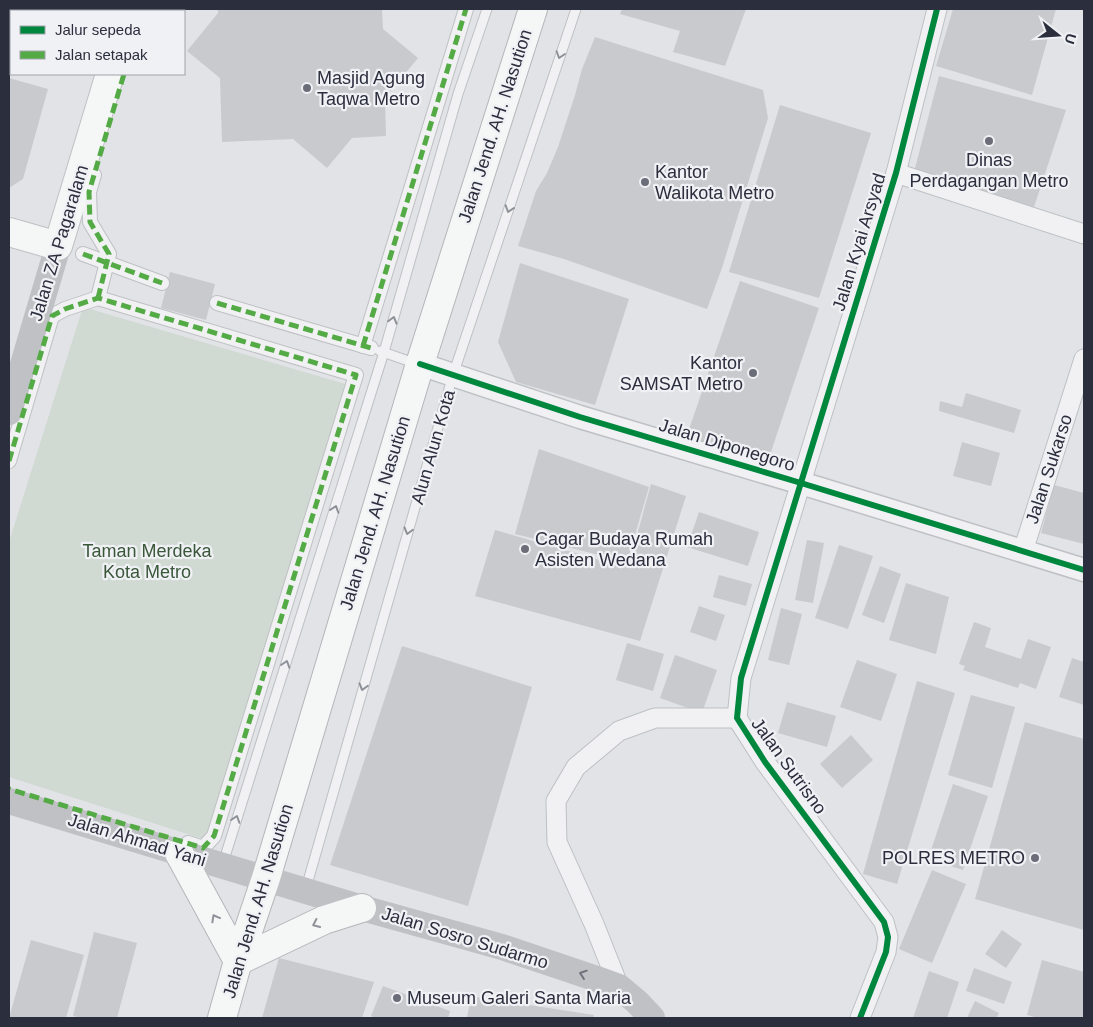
<svg xmlns="http://www.w3.org/2000/svg" width="1093" height="1027" font-family="Arial,sans-serif">
<style>
.green{fill:#d0d9d2}
.building{fill:#c9cace}
.lines{fill:none;stroke-linecap:round;stroke-linejoin:round}
.service-casing{stroke:#bec0c3;stroke-width:11}
.pedestrian-casing{stroke:#bec0c3;stroke-width:16}
.minor-casing{stroke:#bec0c3;stroke-width:21}
.tertiary-casing{stroke:#bec0c3;stroke-width:25}
.primary-casing{stroke:#bec0c3;stroke-width:30}
.trunk-casing{stroke:#b4b6ba;stroke-width:30}
.service{stroke:#f1f1f3;stroke-width:9}
.pedestrian{stroke:#f1f1f3;stroke-width:14}
.minor{stroke:#f1f1f3;stroke-width:19}
.tertiary{stroke:#f1f1f3;stroke-width:22}
.secondary{stroke:#c0c1c5;stroke-width:26}
.primary{stroke:#f5f6f6;stroke-width:28}
.trunk{stroke:#f5f6f6;stroke-width:28}
.quiet{stroke:#54ab46;stroke-width:5;stroke-dasharray:10 5;stroke-linecap:butt}
.cycleway-casing{stroke:#f0f1f5;stroke-width:9}
.cycleway{stroke:#00873e;stroke-width:6}
.oneway{stroke:#8e9098}
.oneway2{stroke:#90929a}
.oneway3{stroke:#6e707a}
.poi-dot{fill:#6b6d78;stroke:#f0f1f5;stroke-width:2}
.labels{text-anchor:middle;dominant-baseline:central;stroke-width:4.5;stroke-linejoin:round;paint-order:stroke}
.poi-label{font-size:18px;fill:#2b2e3d;stroke:#f0f1f5;text-anchor:start}
.street-label{font-size:18px;fill:#2b2e3d;stroke:#f0f1f5}
.park-label{font-size:18px;fill:#3a573a;stroke:#f0f1f5}
</style>
<rect width="100%" height="100%" fill="#e1e3e6"/>
<!-- green -->
<polygon class="green" points="83,307 345,384 206,840 9,777 9,542"/>
<!-- building -->
<g class="building">
<polygon points="9,9 29,9 29,11 11,11 11,61 9,67"/>
<polygon points="218,9 382,9 383,29 418,58 385,98 386,136 352,138 327,168 293,139 222,142 220,78 187,51 218,13"/>
<polygon points="622,9 746,9 725,66 673,52 680,31 620,14"/>
<polygon points="953,9 1056,9 1032,95 936,66"/>
<polygon points="595,37 763,90 768,118 722,268 707,309 564,259 518,246 536,191 547,173 558,147 575,95 582,69"/>
<polygon points="939,76 1066,110 1034,207 914,172"/>
<polygon points="9,78 48,89 23,179 9,188"/>
<polygon points="780,105 871,133 819,298 729,272"/>
<polygon points="520,263 629,299 595,405 516,382 498,342"/>
<polygon points="170,272 215,284 206,320 161,308"/>
<polygon points="740,281 819,308 768,461 686,438"/>
<polygon points="966,393 1021,410 1014,433 939,411 940,401 962,407"/>
<polygon points="962,442 1000,453 991,486 953,476"/>
<polygon points="539,449 649,487 627,562 515,534"/>
<polygon points="651,484 686,496 640,641 475,596 495,530 628,568"/>
<polygon points="1054,485 1084,493 1084,544 1041,533"/>
<polygon points="699,512 759,532 748,566 687,547"/>
<polygon points="807,540 824,543 813,603 795,600"/>
<polygon points="839,545 873,556 848,629 815,618"/>
<polygon points="880,566 901,574 884,623 862,615"/>
<polygon points="719,575 752,584 746,606 713,597"/>
<polygon points="906,583 949,597 936,654 889,640"/>
<polygon points="699,606 725,615 716,641 690,632"/>
<polygon points="781,608 802,614 789,665 768,660"/>
<polygon points="974,622 991,628 985,647 1021,659 1028,639 1051,647 1036,689 1020,683 1018,688 963,670 965,666 959,664"/>
<polygon points="627,643 664,654 653,691 616,680"/>
<polygon points="402,646 532,687 468,906 330,865"/>
<polygon points="675,655 717,670 702,713 660,698"/>
<polygon points="1072,658 1084,662 1084,705 1059,697"/>
<polygon points="857,660 897,674 881,721 840,707"/>
<polygon points="917,681 955,693 897,884 863,874"/>
<polygon points="971,695 1015,707 992,788 948,775"/>
<polygon points="787,702 836,716 827,747 778,733"/>
<polygon points="1025,722 1084,739 1084,930 975,899"/>
<polygon points="851,735 873,760 842,788 820,764"/>
<polygon points="953,784 988,796 963,870 928,859"/>
<polygon points="932,870 966,884 932,963 899,949"/>
<polygon points="1002,930 1022,944 1006,968 985,954"/>
<polygon points="94,932 137,943 117,1018 82,1018 73,1016"/>
<polygon points="31,940 84,955 66,1018 9,1018"/>
<polygon points="279,958 374,982 362,1018 262,1018"/>
<polygon points="1042,960 1084,972 1084,1018 1038,1018 1027,1015"/>
<polygon points="974,968 1012,982 1004,1004 966,991"/>
<polygon points="929,971 959,982 947,1018 913,1018"/>
<polygon points="383,986 450,1011 448,1018 376,1018 371,1016"/>
<polygon points="471,996 594,1015 593,1018 467,1018"/>
<polygon points="975,1001 999,1013 996,1018 967,1018"/>
</g>
<g class="lines">
<defs>
<g id="service">
<polyline points="380,351 417,364"/>
<polyline points="223,863 384,352 458,94 487,9"/>
<polyline points="306,888 453,375 576,9"/>
</g>
<g id="pedestrian">
<polyline points="143,11 144,9"/>
<polyline points="94,175 89,192 90,222 109,254 98,298"/>
<polyline points="83,254 162,283"/>
<polyline points="217,303 371,348"/>
<polyline points="363,346 466,9"/>
<polyline points="9,461 52,316 65,309 98,298 356,375 214,836 203,848 188,843"/>
</g>
<g id="minor">
<polyline points="896,173 1084,234"/>
<polyline points="1023,551 1084,359"/>
<polyline points="619,987 594,924 557,842 556,801 576,767 619,731 655,718 737,718"/>
<polyline points="860,1018 886,952 888,937 884,922 765,762 737,718 741,678 896,173 937,9"/>
</g>
<polyline id="tertiary" points="420,364 580,417 801,483 1084,570"/>
<g id="primary">
<polyline points="129,11 130,9"/>
<polyline points="9,232 58,246 110,74"/>
</g>
<g id="trunk">
<polyline points="179,853 238,961 324,920 362,908"/>
<polyline points="222,1018 238,961 266,878 420,364 533,9"/>
</g>
</defs>
<!-- service casing -->
<use href="#service" class="service-casing"/>
<!-- pedestrian casing -->
<use href="#pedestrian" class="pedestrian-casing"/>
<!-- minor casing -->
<use href="#minor" class="minor-casing"/>
<!-- tertiary casing -->
<use href="#tertiary" class="tertiary-casing"/>
<!-- primary casing -->
<use href="#primary" class="primary-casing"/>
<!-- trunk casing -->
<use href="#trunk" class="trunk-casing"/>
<!-- service -->
<use href="#service" class="service"/>
<!-- pedestrian -->
<use href="#pedestrian" class="pedestrian"/>
<!-- minor -->
<use href="#minor" class="minor"/>
<!-- tertiary -->
<use href="#tertiary" class="tertiary"/>
<!-- secondary -->
<g class="secondary">
<polyline points="9,412 58,246"/>
<polyline points="9,801 362,908 502,947 597,979 619,987 637,1002 652,1018"/>
</g>
<!-- primary -->
<use href="#primary" class="primary"/>
<!-- trunk -->
<use href="#trunk" class="trunk"/>
<!-- quiet -->
<g class="quiet">
<polyline points="143,11 144,9"/>
<polyline points="83,254 162,283"/>
<polyline points="98,298 109,254 90,222 89,192 124,74"/>
<polyline points="217,303 371,348"/>
<polyline points="363,346 466,9"/>
<polyline points="9,461 52,316 65,309 98,298 356,375 214,836 203,848 9,789"/>
</g>
<defs>
<g id="cycleway">
<polyline points="420,364 580,417 801,483 1084,570"/>
<polyline points="860,1018 886,952 888,937 884,922 765,762 737,718 741,678 896,173 937,9"/>
</g>
</defs>
<!-- cycleway casing -->
<use href="#cycleway" class="cycleway-casing"/>
<!-- cycleway -->
<use href="#cycleway" class="cycleway"/>
</g>
<!-- one-way arrows -->
<defs><path id="oneway-chevron" d="M-2-3.5L2.5 0L-2 3.5" fill="none" stroke-width="1.6" stroke-linecap="round" stroke-linejoin="round" transform="scale(1.25)"/></defs>
<g class="oneway">
<use href="#oneway-chevron" transform="translate(560 55) rotate(108)"/>
<use href="#oneway-chevron" transform="translate(509 209) rotate(108)"/>
<use href="#oneway-chevron" transform="translate(393 320) rotate(-74)"/>
<use href="#oneway-chevron" transform="translate(335 509) rotate(-72)"/>
<use href="#oneway-chevron" transform="translate(408 531) rotate(106)"/>
<use href="#oneway-chevron" transform="translate(286 664) rotate(-72)"/>
<use href="#oneway-chevron" transform="translate(363 687) rotate(106)"/>
<use href="#oneway-chevron" transform="translate(236 819) rotate(-72)"/>
</g>
<g class="oneway2">
<use href="#oneway-chevron" transform="translate(215 918) rotate(-119)"/>
<use href="#oneway-chevron" transform="translate(316 924) rotate(155)"/>
</g>
<use class="oneway3" href="#oneway-chevron" transform="translate(583 974) rotate(-161)"/>
<!-- markers -->
<g class="poi-dot">
<circle cx="307" cy="88" r="5"/>
<circle cx="989" cy="141" r="5"/>
<circle cx="645" cy="182" r="5"/>
<circle cx="753" cy="373" r="5"/>
<circle cx="525" cy="549" r="5"/>
<circle cx="1035" cy="858" r="5"/>
<circle cx="397" cy="998" r="5"/>
</g>
<g class="labels">
<!-- poi labels -->
<g class="poi-label">
<text x="317" y="78">Masjid Agung<tspan x="317" dy="21">Taqwa Metro</tspan></text>
<text x="989" y="160" text-anchor="middle">Dinas<tspan x="989" dy="21">Perdagangan Metro</tspan></text>
<text x="655" y="172">Kantor<tspan x="655" dy="21">Walikota Metro</tspan></text>
<text x="743" y="363" text-anchor="end">Kantor<tspan x="743" dy="21">SAMSAT Metro</tspan></text>
<text x="535" y="539">Cagar Budaya Rumah<tspan x="535" dy="21">Asisten Wedana</tspan></text>
<text x="1025" y="858" text-anchor="end">POLRES METRO</text>
<text x="407" y="998">Museum Galeri Santa Maria</text>
</g>
<!-- street labels -->
<g class="street-label">
<text transform="translate(495 126) rotate(-72)">Jalan Jend. AH. Nasution</text>
<text transform="translate(859 242) rotate(-73)">Jalan Kyai Arsyad</text>
<text transform="translate(59 243) rotate(-73)">Jalan ZA Pagaralam</text>
<text transform="translate(727 445) rotate(17)">Jalan Diponegoro</text>
<text transform="translate(433 447) rotate(-74)">Alun Alun Kota</text>
<text transform="translate(1049 469) rotate(-72)">Jalan Sukarso</text>
<text transform="translate(375 513) rotate(-73)">Jalan Jend. AH. Nasution</text>
<text transform="translate(789 766) rotate(54)">Jalan Sutrisno</text>
<text transform="translate(137 840) rotate(17)">Jalan Ahmad Yani</text>
<text transform="translate(258 901) rotate(-73)">Jalan Jend. AH. Nasution</text>
<text transform="translate(465 938) rotate(17)">Jalan Sosro Sudarmo</text>
</g>
<!-- park labels -->
<g class="park-label">
<text x="147" y="551">Taman Merdeka<tspan x="147" dy="21">Kota Metro</tspan></text>
</g>
</g>
<!-- border -->
<rect width="1093" height="1027" fill="none" stroke="#2b2e3d" stroke-width="20"/>
<!-- legend -->
<rect x="10" y="10" width="175" height="65" fill="#f0f1f5" stroke="#a1a3ab"/>
<rect x="20" y="26" width="25" height="8" fill="#00873e" stroke="#a1a3ab"/>
<text x="55" y="35" font-size="15" fill="#2b2e3d">Jalur sepeda</text>
<rect x="20" y="51" width="25" height="8" fill="#54ab46" stroke="#a1a3ab"/>
<text x="55" y="60" font-size="15" fill="#2b2e3d">Jalan setapak</text>
<!-- north arrow -->
<g transform="translate(1058 35) rotate(107)" stroke="#f0f1f5" stroke-width="4" paint-order="stroke">
<path d="M0-4L9 19L0 12L-9 19Z" fill="#2b2e3d"/>
<text y="-8" font-size="14" font-weight="bold" text-anchor="middle" fill="#2b2e3d">U</text>
</g>
</svg>
